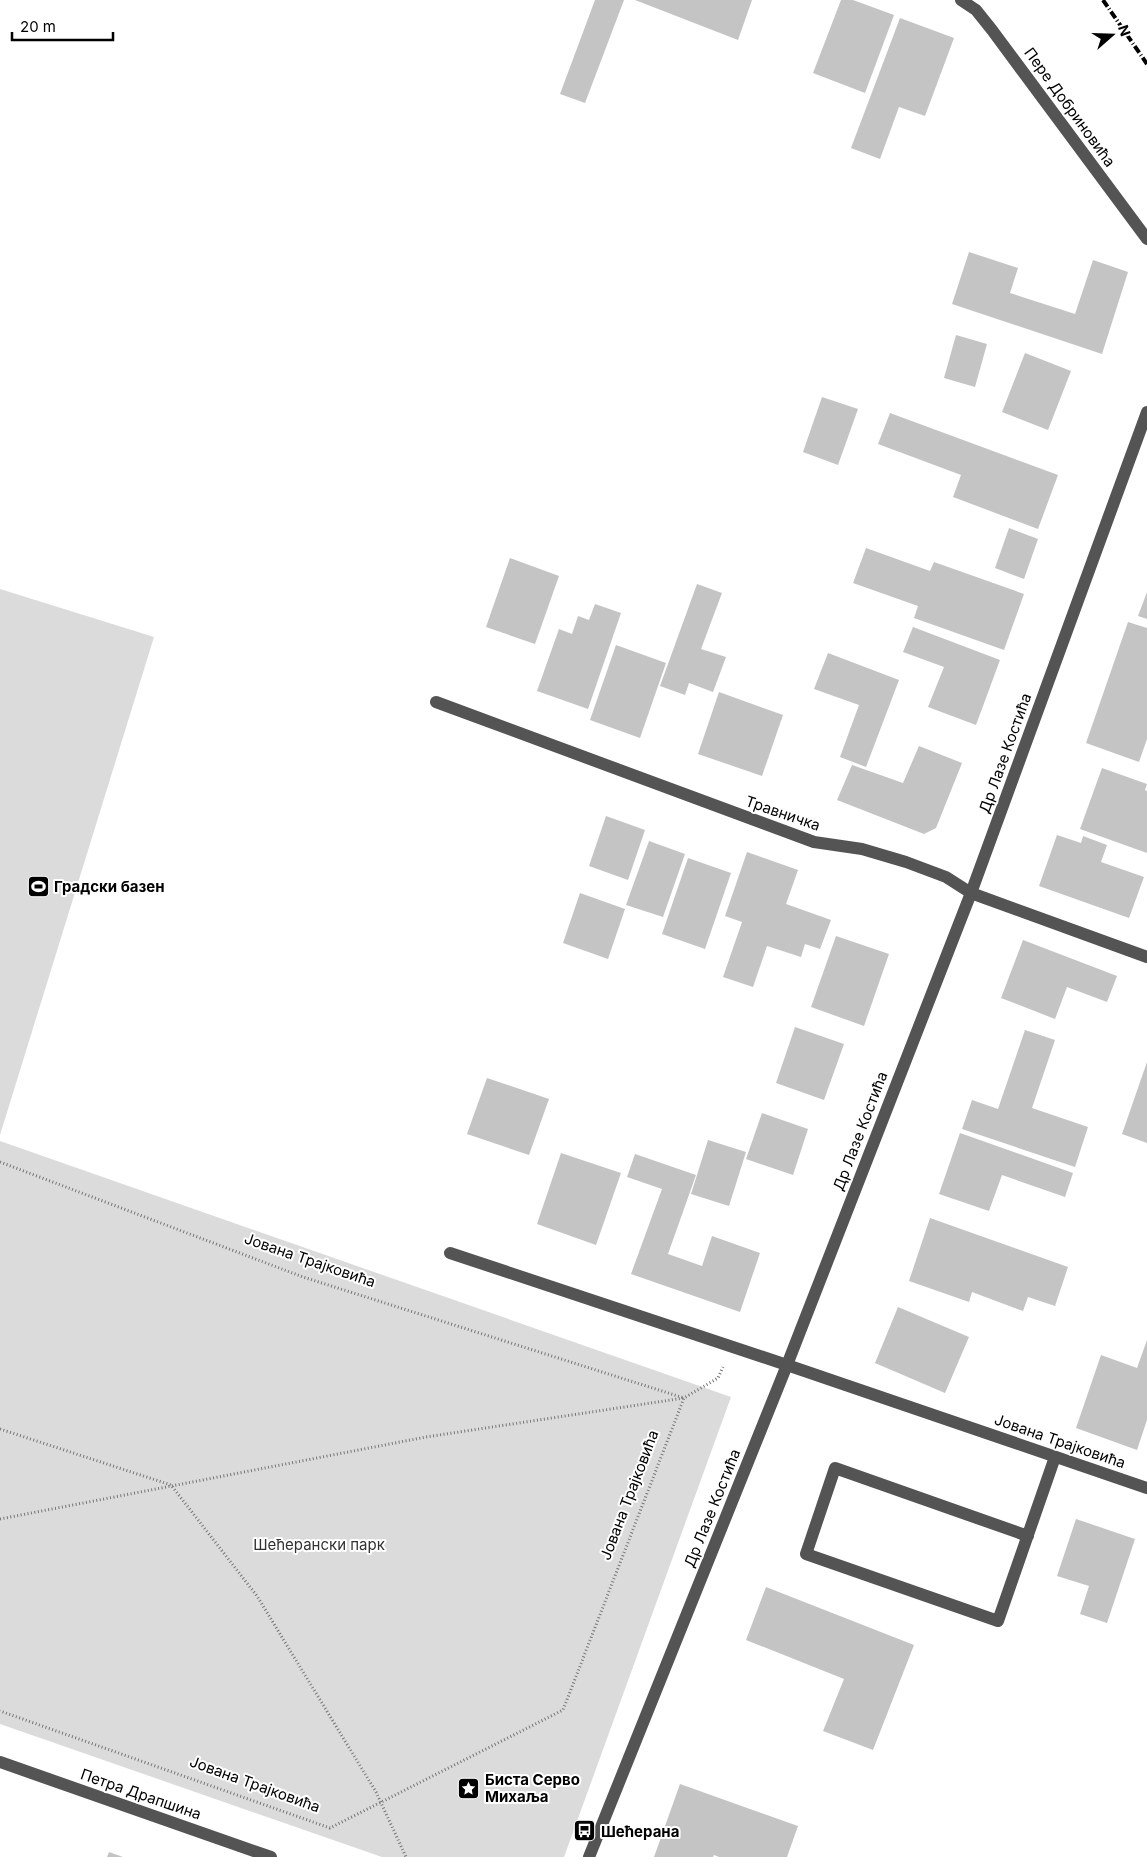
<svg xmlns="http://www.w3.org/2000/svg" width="1147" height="1857" font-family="Inter,sans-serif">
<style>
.green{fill:#dbdbdb}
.building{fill:#c4c4c4}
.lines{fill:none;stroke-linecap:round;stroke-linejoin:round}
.path{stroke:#767676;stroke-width:3;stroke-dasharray:1 2.5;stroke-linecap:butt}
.minor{stroke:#545454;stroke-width:12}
.rail{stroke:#000;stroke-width:4;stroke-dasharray:8 2.5 1 2.5;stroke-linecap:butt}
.labels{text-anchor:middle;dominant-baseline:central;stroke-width:4;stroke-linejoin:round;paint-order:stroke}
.street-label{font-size:15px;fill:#000;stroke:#fff}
.poi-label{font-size:15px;font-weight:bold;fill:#000;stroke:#fff;text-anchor:start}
.park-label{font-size:15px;fill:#323232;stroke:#fff}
</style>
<rect width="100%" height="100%" fill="#fff"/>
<!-- green -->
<g class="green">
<polygon points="0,589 154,637 0,1135"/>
<polygon points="0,1141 731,1397 564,1857 382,1857 0,1724"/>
</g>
<!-- building -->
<g class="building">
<polygon points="595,0 624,0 585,103 560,94"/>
<polygon points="635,0 752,0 738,40"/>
<polygon points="841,0 853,0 894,15 865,93 813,73"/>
<polygon points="900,18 954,38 925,116 899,107 880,159 851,148"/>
<polygon points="969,252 1018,268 1010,293 1075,314 1093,260 1128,272 1102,354 952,304"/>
<polygon points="956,335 987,344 975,387 944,378"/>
<polygon points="1025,353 1071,371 1048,430 1002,412"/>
<polygon points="822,397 858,409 838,465 803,452"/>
<polygon points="890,413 1058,475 1038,529 953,497 961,475 878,444"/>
<polygon points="1009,528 1038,539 1024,579 995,568"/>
<polygon points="866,548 930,571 934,562 1024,594 1004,650 914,618 918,606 853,583"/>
<polygon points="510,558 559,576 535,644 486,627"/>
<polygon points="697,584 722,593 701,649 726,657 713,692 689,683 685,695 660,686"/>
<polygon points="1147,592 1147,619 1138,616"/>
<polygon points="595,604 621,613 588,709 537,691 559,629 572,634 578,616 589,620"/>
<polygon points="1128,622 1147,628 1147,739 1139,762 1086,743"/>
<polygon points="913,627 1000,660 976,725 928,707 944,667 903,652"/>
<polygon points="616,645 666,663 640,738 590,720"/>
<polygon points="828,653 899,680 866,767 840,757 859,705 814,689"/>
<polygon points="719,692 783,715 762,776 698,754"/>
<polygon points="919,746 962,763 936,828 924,834 837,800 852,765 903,783"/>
<polygon points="1102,768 1147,784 1145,790 1147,791 1147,853 1080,829"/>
<polygon points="606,816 645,830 628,880 589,866"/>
<polygon points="1057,835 1081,843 1083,836 1107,845 1101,862 1144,877 1129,918 1039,886"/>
<polygon points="649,841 685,854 663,917 626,905"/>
<polygon points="747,852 798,870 786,904 831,920 820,949 805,944 801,957 767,946 753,987 723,977 742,922 725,916"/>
<polygon points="688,858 731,873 705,949 662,934"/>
<polygon points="580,893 625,909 608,959 563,943"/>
<polygon points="836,936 889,954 864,1026 811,1007"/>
<polygon points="1023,940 1117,976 1107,1002 1067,987 1055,1019 1001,998"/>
<polygon points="795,1027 844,1044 824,1100 776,1083"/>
<polygon points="1025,1030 1055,1040 1032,1108 1088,1127 1075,1167 962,1129 972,1100 998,1109"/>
<polygon points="1147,1062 1147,1143 1122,1134"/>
<polygon points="487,1078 549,1099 529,1155 467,1134"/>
<polygon points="762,1113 808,1129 793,1175 746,1159"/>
<polygon points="960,1133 1073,1173 1065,1197 1002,1175 989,1211 939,1194"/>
<polygon points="708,1140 746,1152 729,1206 691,1194"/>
<polygon points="561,1153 621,1173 596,1245 537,1224"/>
<polygon points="635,1154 696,1175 668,1254 702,1266 712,1236 760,1253 740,1312 631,1274 662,1189 627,1177"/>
<polygon points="930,1218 1068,1267 1055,1306 1028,1297 1023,1311 972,1292 969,1302 909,1281"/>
<polygon points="898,1307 969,1337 945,1393 875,1363"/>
<polygon points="1147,1340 1147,1420 1137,1450 1076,1428 1101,1355 1137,1368"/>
<polygon points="1076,1519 1135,1539 1107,1623 1080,1614 1089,1586 1057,1576"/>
<polygon points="766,1587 914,1645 873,1750 823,1731 844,1679 746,1640"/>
<polygon points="680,1784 798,1826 787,1857 719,1857 714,1855 713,1857 654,1857"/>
<polygon points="109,1852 123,1857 107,1857"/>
</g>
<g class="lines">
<!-- path -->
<g class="path">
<polyline points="0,1162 303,1277 684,1398 563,1710 330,1828 0,1711"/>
<polyline points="0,1429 171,1485 257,1596 376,1792 406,1857"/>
<polyline points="0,1519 426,1437 684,1398 718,1378 723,1367"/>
</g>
<!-- minor -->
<g class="minor">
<polyline points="961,0 976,10 992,30 1147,239"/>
<polyline points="436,702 814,842 862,849 906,862 946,877 971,893 1147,957"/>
<polyline points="450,1253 787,1365 1147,1488"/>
<polyline points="1028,1536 835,1468 806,1554 998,1621 1055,1457"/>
<polyline points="0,1762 271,1857"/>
<polyline points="589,1857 787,1365 971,893 1147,412"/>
</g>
<!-- rail -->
<polyline class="rail" points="1103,0 1147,64"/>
</g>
<!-- icons -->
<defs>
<symbol id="stadium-square" viewBox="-11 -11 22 22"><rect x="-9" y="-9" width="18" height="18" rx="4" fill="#000" stroke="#fff"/><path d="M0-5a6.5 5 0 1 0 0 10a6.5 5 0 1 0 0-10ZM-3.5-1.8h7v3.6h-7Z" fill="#fff"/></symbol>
<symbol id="sight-square" viewBox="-11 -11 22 22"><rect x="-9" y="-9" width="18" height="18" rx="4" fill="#000" stroke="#fff"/><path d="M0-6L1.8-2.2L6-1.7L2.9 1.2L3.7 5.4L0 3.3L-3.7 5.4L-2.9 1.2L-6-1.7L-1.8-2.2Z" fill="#fff"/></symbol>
<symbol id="bus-square" viewBox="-11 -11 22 22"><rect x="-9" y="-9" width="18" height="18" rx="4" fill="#000" stroke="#fff"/><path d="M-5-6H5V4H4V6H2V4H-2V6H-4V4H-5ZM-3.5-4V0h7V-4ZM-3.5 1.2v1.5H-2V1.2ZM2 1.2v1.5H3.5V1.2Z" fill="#fff"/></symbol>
</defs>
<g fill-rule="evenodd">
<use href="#stadium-square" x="26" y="874" width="25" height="25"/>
<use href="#sight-square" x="456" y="1776" width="25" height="25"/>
<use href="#bus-square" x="572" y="1818" width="25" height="25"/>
</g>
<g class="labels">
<!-- street labels -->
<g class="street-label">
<text transform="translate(1070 107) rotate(54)">Пере Добриновића</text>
<text transform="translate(1005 753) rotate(-70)">Др Лазе Костића</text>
<text transform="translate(783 813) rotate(19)">Травничка</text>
<text transform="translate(860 1131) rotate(-69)">Др Лазе Костића</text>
<text transform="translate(310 1260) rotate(19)">Јована Трајковића</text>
<text transform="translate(1060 1441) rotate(19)">Јована Трајковића</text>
<text transform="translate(629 1495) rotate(-69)">Јована Трајковића</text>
<text transform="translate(712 1508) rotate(-68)">Др Лазе Костића</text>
<text transform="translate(255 1784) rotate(20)">Јована Трајковића</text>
<text transform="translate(141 1794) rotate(19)">Петра Драпшина</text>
</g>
<!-- poi labels -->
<g class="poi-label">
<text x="54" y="886">Градски базен</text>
<text x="485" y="1779">Биста Серво<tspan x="485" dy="17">Михаља</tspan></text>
<text x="601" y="1831">Шећерана</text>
</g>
<!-- park labels -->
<g class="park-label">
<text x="319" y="1544">Шећерански парк</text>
</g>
</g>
<!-- north arrow -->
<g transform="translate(1112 35) rotate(70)" stroke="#ffffff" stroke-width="4" paint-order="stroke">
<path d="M0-4L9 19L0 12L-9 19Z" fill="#000000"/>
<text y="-8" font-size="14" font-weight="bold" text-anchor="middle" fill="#000000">N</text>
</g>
<!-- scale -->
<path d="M12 32v8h101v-8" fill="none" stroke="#000000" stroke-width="2.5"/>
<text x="20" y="32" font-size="15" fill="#000000" stroke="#ffffff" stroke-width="4" paint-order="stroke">20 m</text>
</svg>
